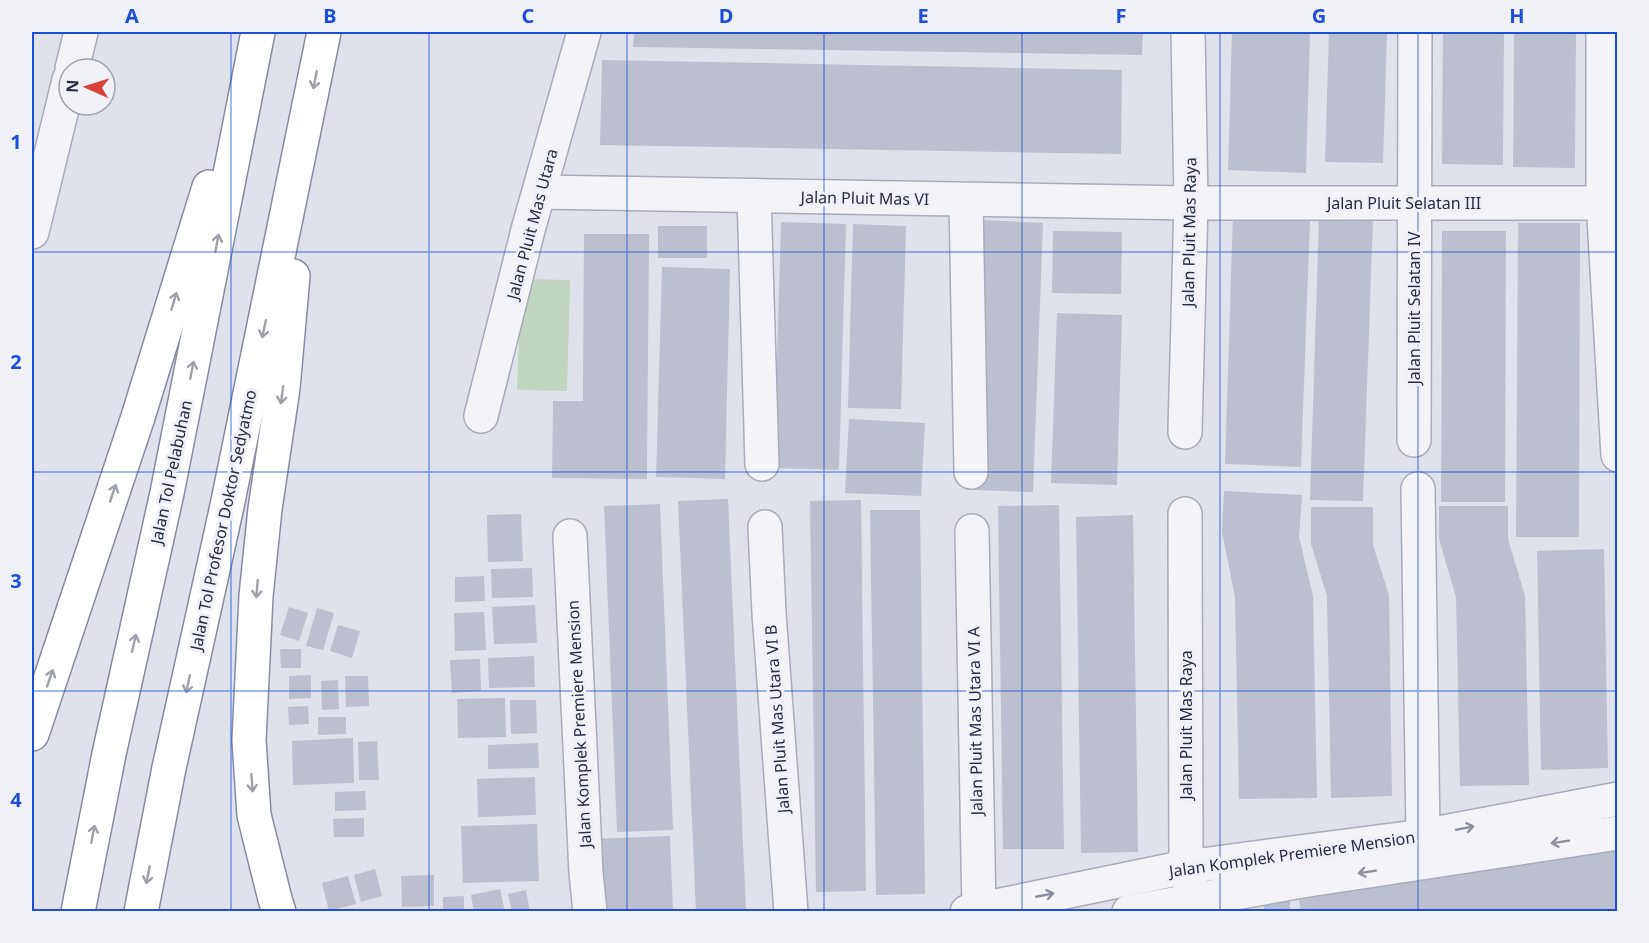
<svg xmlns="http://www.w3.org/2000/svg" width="1649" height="943" font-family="'Noto Sans',sans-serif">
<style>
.green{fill:#c1d5c0}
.building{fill:#bcbfcd}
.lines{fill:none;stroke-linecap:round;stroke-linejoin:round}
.minor-casing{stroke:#a8abb8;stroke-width:36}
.highway-casing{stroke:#868ba2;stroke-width:36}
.minor{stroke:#f3f3f8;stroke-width:33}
.highway{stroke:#fff;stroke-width:33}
.oneway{stroke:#9ea0aa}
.oneway2{stroke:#8d8f9e}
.grid{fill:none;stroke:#1d4ed8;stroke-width:1.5;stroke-opacity:0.55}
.labels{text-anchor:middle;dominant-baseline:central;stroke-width:6;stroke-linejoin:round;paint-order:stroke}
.street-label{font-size:16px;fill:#272b43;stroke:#eff1f7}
.neatline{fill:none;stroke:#1d4ed8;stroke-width:2}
.grid-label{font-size:20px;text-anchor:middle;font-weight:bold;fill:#1d4ed8}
</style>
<rect width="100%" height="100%" fill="#dfe2ea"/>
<!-- green -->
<polygon class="green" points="521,279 570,280 567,391 517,390"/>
<!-- building -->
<g class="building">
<polygon points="634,32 1143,32 1142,55 633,47"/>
<polygon points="1232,32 1310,32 1306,173 1228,170"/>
<polygon points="1329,32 1387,32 1383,163 1325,162"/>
<polygon points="1443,32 1504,32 1503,165 1442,164"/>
<polygon points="1514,32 1576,32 1575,168 1513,167"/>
<polygon points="602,60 1122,70 1121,154 600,145"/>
<polygon points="1233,215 1310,218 1301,467 1225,464"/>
<polygon points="1319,218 1373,219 1363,501 1310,500"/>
<polygon points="981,220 1043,223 1033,492 971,490"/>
<polygon points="781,222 846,224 839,470 774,468"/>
<polygon points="1518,223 1580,223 1579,537 1516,537"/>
<polygon points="853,224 906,226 901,409 848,408"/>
<rect x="658" y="226" width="49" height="32"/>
<polygon points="1053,231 1122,232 1121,294 1052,293"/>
<polygon points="1442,231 1506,231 1505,502 1441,502"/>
<polygon points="584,234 649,234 647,479 552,478 553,401 583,401"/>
<polygon points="662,267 730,269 725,479 656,477"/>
<polygon points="1057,313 1122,315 1117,485 1051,483"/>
<polygon points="849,419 925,423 921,496 845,493"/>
<polygon points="1224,491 1302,495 1299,537 1313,596 1317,798 1239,799 1235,597 1222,532"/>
<polygon points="728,499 746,912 696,912 678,501"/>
<polygon points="861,500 866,891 816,892 810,501"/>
<polygon points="660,504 673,830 617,832 604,506"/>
<polygon points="1059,505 1064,849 1003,849 998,506"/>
<polygon points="1439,506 1508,506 1508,539 1525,596 1529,785 1460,786 1456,597 1439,539"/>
<polygon points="1311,507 1373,507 1373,545 1389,595 1392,796 1331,798 1327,596 1311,544"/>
<polygon points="870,510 920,510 925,894 876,895"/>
<polygon points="521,514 523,561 488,562 487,515"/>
<polygon points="1133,515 1138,852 1081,853 1076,517"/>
<polygon points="1604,549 1608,768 1541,770 1537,551"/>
<polygon points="532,568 533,597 492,598 491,569"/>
<polygon points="484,576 485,601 455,602 455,577"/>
<polygon points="535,605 537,643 494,644 492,607"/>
<polygon points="289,607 308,613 299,641 280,635"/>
<polygon points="317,608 334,613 323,650 306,646"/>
<polygon points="484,612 486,650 455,651 454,613"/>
<polygon points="338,625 360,631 352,658 330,651"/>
<polygon points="280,649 301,649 301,668 281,668"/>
<polygon points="534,656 535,687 489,688 488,658"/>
<polygon points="480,659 481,691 452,693 450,660"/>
<polygon points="311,675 311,698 289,699 289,676"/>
<polygon points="345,676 368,676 369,706 346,707"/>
<polygon points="338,680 339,709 322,710 321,681"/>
<polygon points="505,698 506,737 458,738 457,699"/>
<polygon points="510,700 536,700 537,733 511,734"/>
<polygon points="308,706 309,724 289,725 288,707"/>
<polygon points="318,717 346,717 346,734 318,735"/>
<polygon points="353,738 354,783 293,785 292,741"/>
<polygon points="377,741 379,780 359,780 358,742"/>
<polygon points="538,743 539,768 488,769 488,745"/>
<polygon points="535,777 536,815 478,817 477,779"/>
<polygon points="365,791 366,810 335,811 335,792"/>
<polygon points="364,818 364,837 334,837 333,819"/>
<polygon points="537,824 539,881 463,883 461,826"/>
<polygon points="670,836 673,912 594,912 591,839"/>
<polygon points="1617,842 1617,912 1301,912 1299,900"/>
<polygon points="375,869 382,896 361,902 354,875"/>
<polygon points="434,875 434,906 402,907 401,876"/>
<polygon points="348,876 356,904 329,911 322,883"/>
<polygon points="500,889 505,912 474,912 471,895"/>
<polygon points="526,890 530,912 512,912 508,894"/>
<polygon points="464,896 464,912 443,912 443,897"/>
<polygon points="1290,901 1290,912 1264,912 1264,902"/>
</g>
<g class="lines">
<defs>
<g id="minor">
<polyline points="1603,32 1603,202 1618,455"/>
<polyline points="72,69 81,32"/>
<polyline points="540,192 1191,203 1618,203"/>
<polyline points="754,196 762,464"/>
<polyline points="966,200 971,472"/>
<polyline points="32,232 69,80"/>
<polyline points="481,416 528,230 584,32"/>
<polyline points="1185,432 1191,203 1188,32"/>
<polyline points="1414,440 1415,32"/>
<polyline points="1418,489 1423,836 1427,858"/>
<polyline points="1185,514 1186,867 1191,889"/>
<polyline points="765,527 769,613 791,912"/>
<polyline points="972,531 979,912"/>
<polyline points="570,536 586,873 590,912"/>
<polyline points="967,912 1186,867 1423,836 1618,799"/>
<polyline points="1129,912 1302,881 1618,833"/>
</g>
<g id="highway">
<polyline points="32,734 138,417 209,187"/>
<polyline points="78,912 109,754 167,493 258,32"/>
<polyline points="141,912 169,768 227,506 324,32"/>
<polyline points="279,912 275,899 254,815 249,740 256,596 265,509 283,388 293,276"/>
</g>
</defs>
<!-- minor casing -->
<use href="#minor" class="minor-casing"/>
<!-- highway casing -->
<use href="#highway" class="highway-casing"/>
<!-- minor -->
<use href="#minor" class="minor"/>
<!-- highway -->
<use href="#highway" class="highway"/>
</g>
<!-- one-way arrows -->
<defs><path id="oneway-shaft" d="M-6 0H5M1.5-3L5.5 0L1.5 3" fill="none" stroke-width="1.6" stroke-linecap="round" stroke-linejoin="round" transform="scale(1.5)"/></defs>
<g class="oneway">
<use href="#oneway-shaft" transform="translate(315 80) rotate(101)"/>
<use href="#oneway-shaft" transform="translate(217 243) rotate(-79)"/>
<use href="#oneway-shaft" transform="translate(174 301) rotate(-73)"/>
<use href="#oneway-shaft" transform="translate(264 329) rotate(102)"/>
<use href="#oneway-shaft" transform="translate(192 370) rotate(-79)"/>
<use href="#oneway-shaft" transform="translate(282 395) rotate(98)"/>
<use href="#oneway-shaft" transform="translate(113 493) rotate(-71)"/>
<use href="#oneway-shaft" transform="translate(257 589) rotate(95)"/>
<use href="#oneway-shaft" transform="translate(134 643) rotate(-77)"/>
<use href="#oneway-shaft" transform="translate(50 678) rotate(-71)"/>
<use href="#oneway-shaft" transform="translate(188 684) rotate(102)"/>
<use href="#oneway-shaft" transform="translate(252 783) rotate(86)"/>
<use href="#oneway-shaft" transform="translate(93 834) rotate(-79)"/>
<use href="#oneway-shaft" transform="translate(148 875) rotate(101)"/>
</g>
<g class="oneway2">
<use href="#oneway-shaft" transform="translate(1465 828) rotate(-11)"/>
<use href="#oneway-shaft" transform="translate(1560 842) rotate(171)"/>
<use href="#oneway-shaft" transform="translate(1367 872) rotate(171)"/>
<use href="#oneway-shaft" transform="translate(1045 895) rotate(-11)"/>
</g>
<!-- grid -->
<path class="grid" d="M231,32V912M429,32V912M627,32V912M824,32V912M1022,32V912M1220,32V912M1418,32V912M32,252H1618M32,472H1618M32,691H1618"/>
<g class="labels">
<!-- street labels -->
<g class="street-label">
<text transform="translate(865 198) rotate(1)">Jalan Pluit Mas VI</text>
<text x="1404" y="203">Jalan Pluit Selatan III</text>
<text transform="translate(532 224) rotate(-75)">Jalan Pluit Mas Utara</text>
<text transform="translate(1189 232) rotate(-89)">Jalan Pluit Mas Raya</text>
<text transform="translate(1414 308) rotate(-90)">Jalan Pluit Selatan IV</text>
<text transform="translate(171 472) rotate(-78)">Jalan Tol Pelabuhan</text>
<text transform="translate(223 520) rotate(-78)">Jalan Tol Profesor Doktor Sedyatmo</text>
<text transform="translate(777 719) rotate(-94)">Jalan Pluit Mas Utara VI B</text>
<text transform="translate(975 721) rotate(-91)">Jalan Pluit Mas Utara VI A</text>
<text transform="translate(579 724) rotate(-93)">Jalan Komplek Premiere Mension</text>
<text transform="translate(1186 725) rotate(-90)">Jalan Pluit Mas Raya</text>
<text transform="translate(1292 854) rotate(-8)">Jalan Komplek Premiere Mension</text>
</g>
</g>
<!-- border -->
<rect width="1649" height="943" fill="none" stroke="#eff1f7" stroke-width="66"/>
<!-- north arrow -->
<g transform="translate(87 87) rotate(273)"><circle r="28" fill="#eff1f7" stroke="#9fa2af" stroke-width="1.5"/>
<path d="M0-4.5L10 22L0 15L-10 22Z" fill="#da413a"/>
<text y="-9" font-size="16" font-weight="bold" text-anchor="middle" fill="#272b43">N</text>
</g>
<rect x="33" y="33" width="1583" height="877" class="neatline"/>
<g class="grid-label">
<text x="132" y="23">A</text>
<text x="330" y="23">B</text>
<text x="528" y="23">C</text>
<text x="726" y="23">D</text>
<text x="923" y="23">E</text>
<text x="1121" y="23">F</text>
<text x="1319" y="23">G</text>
<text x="1517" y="23">H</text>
<text x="16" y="149">1</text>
<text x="16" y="369">2</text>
<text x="16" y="588">3</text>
<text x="16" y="807">4</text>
</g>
</svg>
